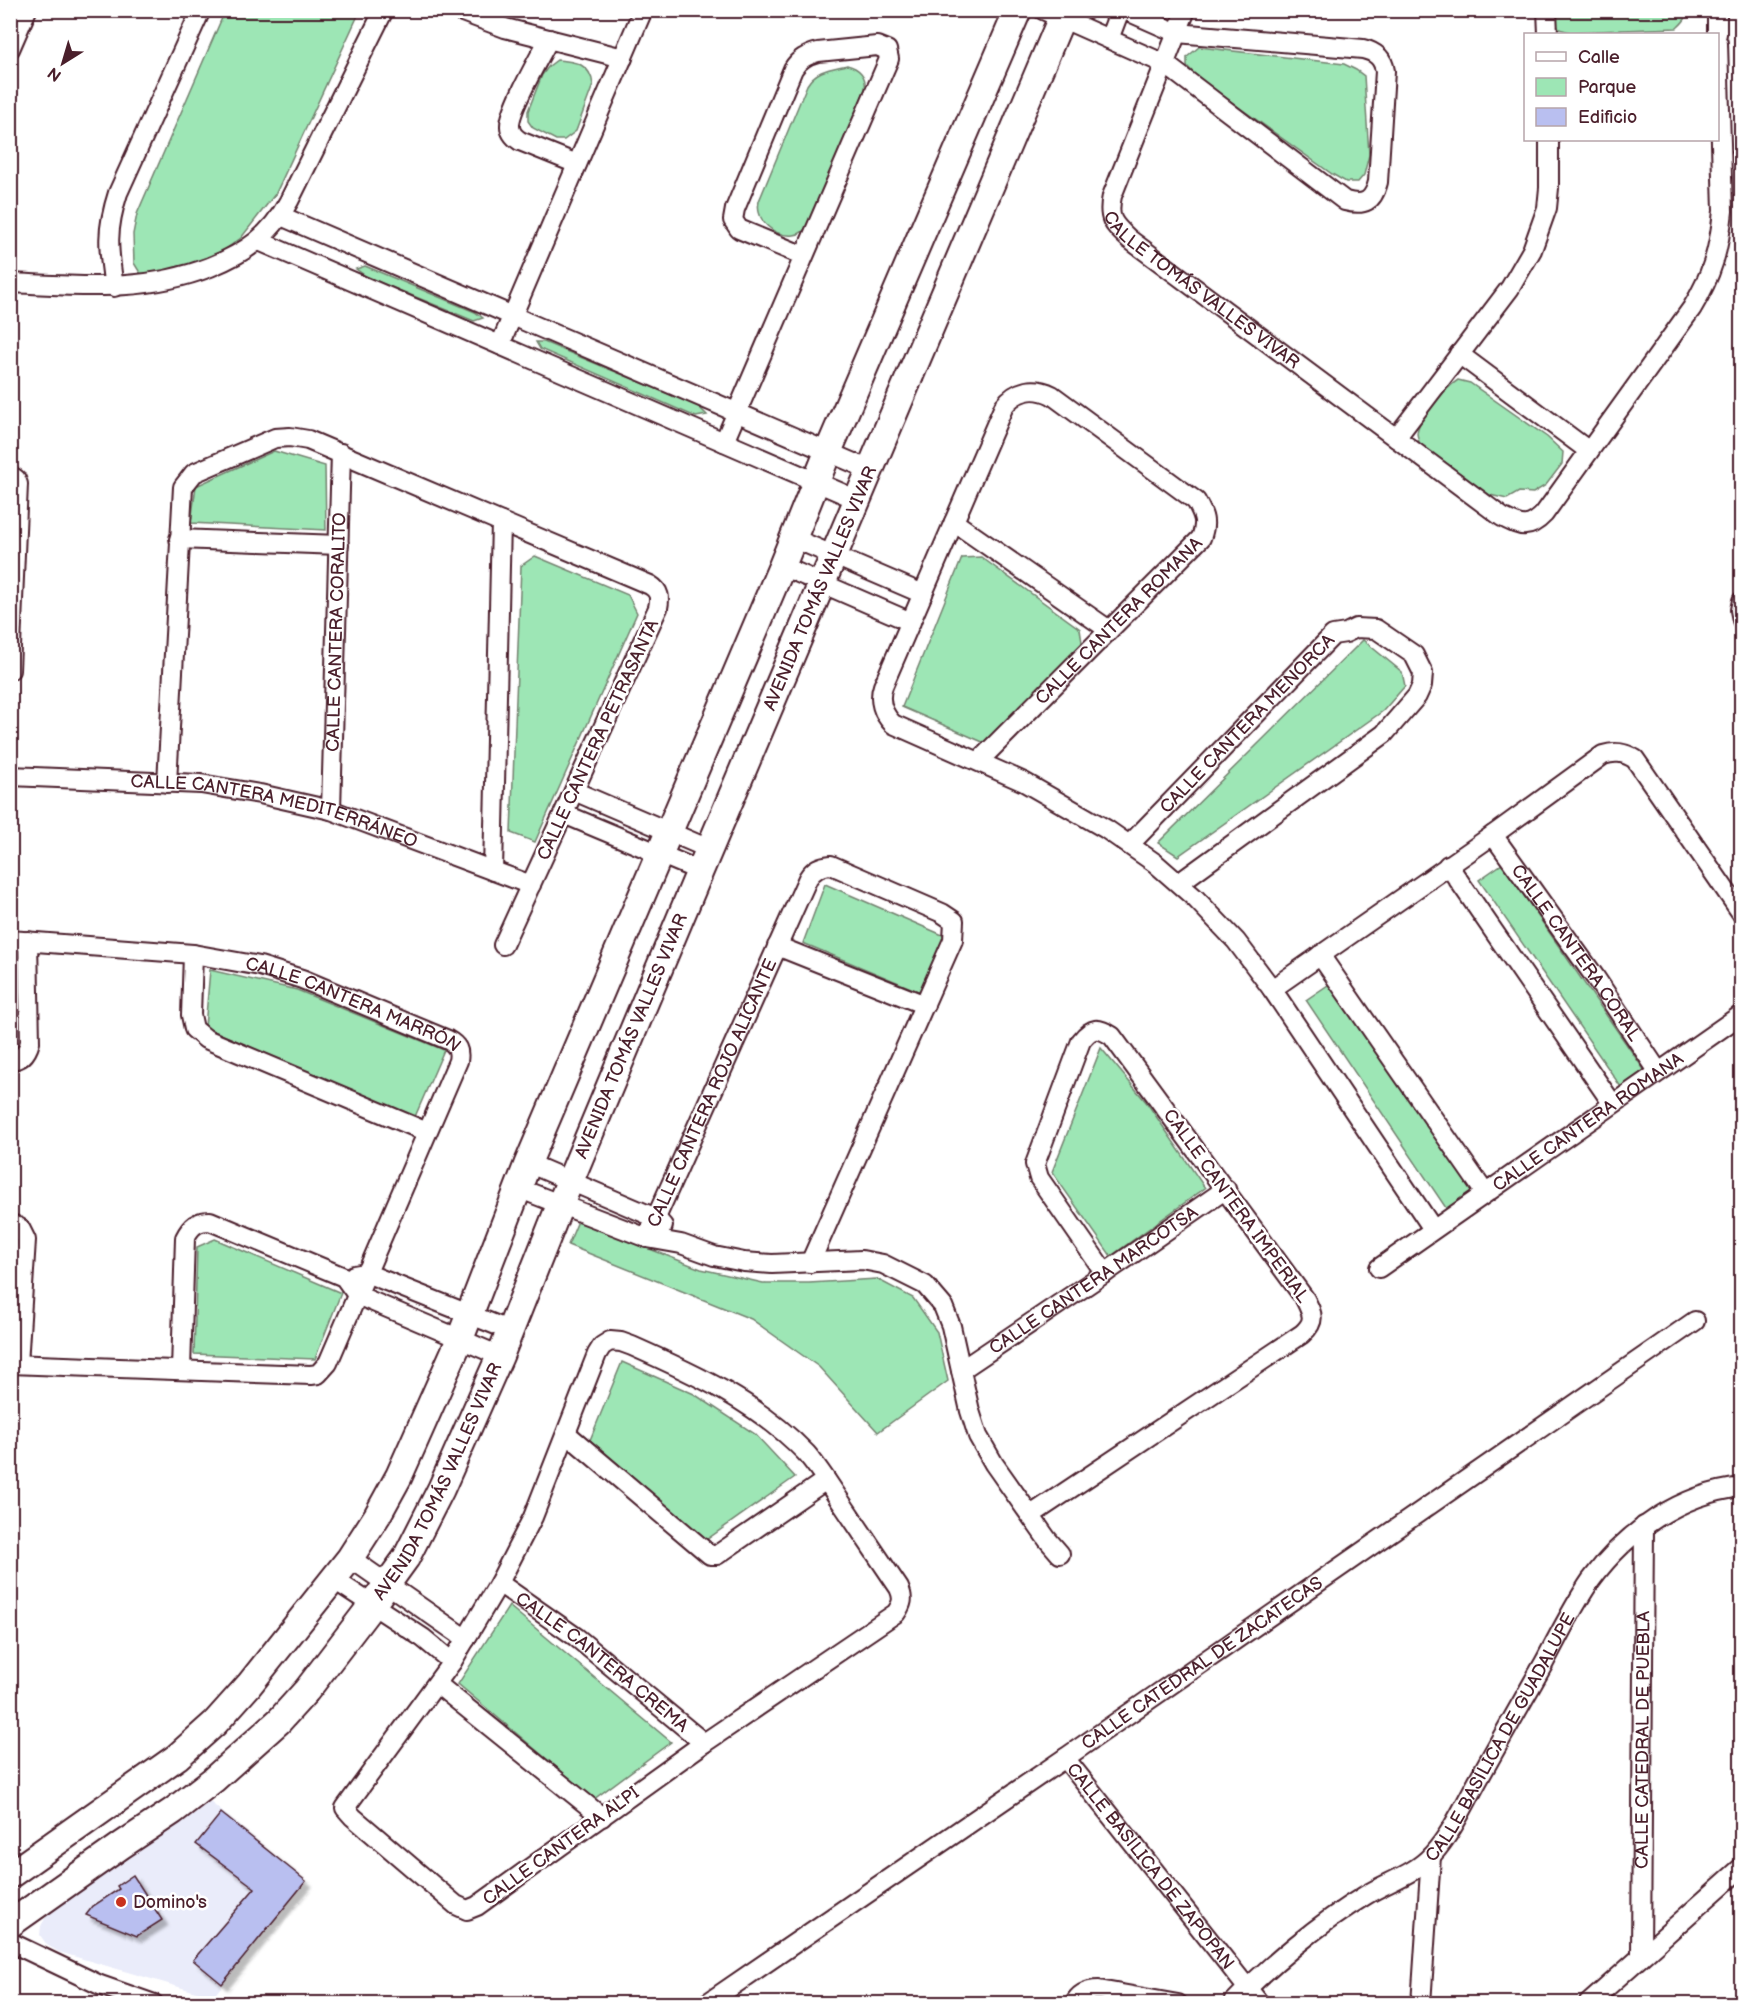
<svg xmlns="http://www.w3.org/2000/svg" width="1752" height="2014" font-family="'Balsamiq Sans',sans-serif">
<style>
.built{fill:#eaecfa}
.green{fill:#9de6b5;stroke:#748270;stroke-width:1.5}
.building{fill:#b9bff0;stroke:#4a1f2b;stroke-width:1.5;filter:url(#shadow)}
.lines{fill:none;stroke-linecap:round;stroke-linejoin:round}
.street-casing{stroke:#4a1f2b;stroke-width:22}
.secondary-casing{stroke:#4a1f2b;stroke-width:30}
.street{stroke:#fff;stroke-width:18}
.secondary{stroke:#fff;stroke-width:26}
.poi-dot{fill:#c8321e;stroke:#fff;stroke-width:2}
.labels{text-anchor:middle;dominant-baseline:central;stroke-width:5;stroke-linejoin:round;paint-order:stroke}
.street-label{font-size:18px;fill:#4a1f2b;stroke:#fff}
.poi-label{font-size:18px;fill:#4a1f2b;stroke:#fff;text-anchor:start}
</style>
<defs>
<filter id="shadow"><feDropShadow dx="5.5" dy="5.5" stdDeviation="1.5" flood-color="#0004"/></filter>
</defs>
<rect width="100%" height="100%" fill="#fff"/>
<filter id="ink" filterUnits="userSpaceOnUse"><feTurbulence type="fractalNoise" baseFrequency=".0167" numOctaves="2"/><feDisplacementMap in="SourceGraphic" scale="12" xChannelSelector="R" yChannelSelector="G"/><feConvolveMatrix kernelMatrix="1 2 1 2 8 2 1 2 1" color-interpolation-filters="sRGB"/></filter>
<g filter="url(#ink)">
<!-- built -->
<polygon class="built" points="209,1801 306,1881 213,1997 59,1952 47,1945 40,1935 41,1926 47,1915"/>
<!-- green -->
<g class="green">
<path d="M1688,10C1688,18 1682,23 1677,28L1570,32L1559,29L1554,20L1553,11Z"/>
<polygon points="225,11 360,11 276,193 241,238 213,258 181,274 142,276 134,263 133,234 137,214"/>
<polygon points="1199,47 1344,64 1356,70 1364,76 1369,155 1364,175 1358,182 1346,182 1332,174 1198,78 1187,66 1187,57"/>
<path d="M557,60C575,61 591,64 593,85L576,131L564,140H556L533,128L528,121V111L542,75L549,66Z"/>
<path d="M847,65C859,68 867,76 865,89L836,162L809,224C805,229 801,235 794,235C774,237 755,221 759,201L807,85C816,70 830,69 847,65Z"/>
<polygon points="365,266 475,312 483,318 474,321 367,277 356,269"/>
<polygon points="536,342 544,342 698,406 707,415 696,417 540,349"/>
<path d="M1458,380L1470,383L1547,437L1563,452L1562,464L1546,485L1533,493L1519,492L1507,499L1490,495L1419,443C1419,440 1417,436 1417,433C1418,419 1447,387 1458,380Z"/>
<polygon points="274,451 325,466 326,530 191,523 196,486"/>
<polygon points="535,556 628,595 637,613 535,842 511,833 521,566"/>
<polygon points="981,557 1080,629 1083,649 985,743 902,707 962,558"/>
<polygon points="1363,640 1402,672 1405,686 1383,711 1178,856 1158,843"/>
<polygon points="1502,864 1647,1074 1623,1090 1479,880"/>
<polygon points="825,884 947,937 923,993 803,943"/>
<polygon points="210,970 297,990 444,1050 414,1119 205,1027"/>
<polygon points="1331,983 1474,1193 1448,1211 1306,1000"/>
<polygon points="1101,1048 1147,1103 1205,1188 1111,1256 1052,1172"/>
<polygon points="578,1221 701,1269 763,1283 809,1283 877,1279 913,1298 937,1332 948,1381 878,1432 819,1367 751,1319 568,1245"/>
<polygon points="215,1239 341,1293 315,1359 194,1354 197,1247"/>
<polygon points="622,1362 694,1394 755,1434 795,1477 706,1540 590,1440"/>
<polygon points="509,1606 671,1742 594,1799 458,1684"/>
</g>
<!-- building -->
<g class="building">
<polygon points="221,1813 306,1881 222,1984 193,1960 255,1888 196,1844"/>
<polygon points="133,1875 162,1920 137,1936 86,1915 93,1906 119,1889 117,1886"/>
</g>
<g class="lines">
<defs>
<g id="street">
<polyline points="457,10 505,28 623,58"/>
<path d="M1043,10L1165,64L1345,201C1364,206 1373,202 1378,182L1385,71C1383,58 1376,52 1363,49L1177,33L1125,10"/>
<path id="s1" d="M1186,10L1112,196C1107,219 1113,224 1129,239L1502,517C1520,526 1528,531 1544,514L1692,308C1712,275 1719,250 1723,211L1718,43"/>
<polyline points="1547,10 1548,34"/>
<polyline points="1717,10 1717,34"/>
<path d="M549,39C540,56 509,110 510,126C510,133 514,137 520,141L577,164"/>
<polyline points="1109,39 1120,10"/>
<polyline points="10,49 27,10"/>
<polyline points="281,216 870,470"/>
<polyline points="259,241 858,500"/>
<path d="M10,283C81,286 143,293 210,267C247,252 270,236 289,201L384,10"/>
<path d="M114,287C108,248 106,230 118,193L201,10"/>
<polyline points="500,345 643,10"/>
<polyline points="1459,354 1589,451"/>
<polyline points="1396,438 1510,288 1532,250 1547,208 1549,188 1549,140"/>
<path d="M724,442L889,59L887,50L877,46L818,52C807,55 799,59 793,69L735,209L733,220L739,229L804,256"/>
<polyline points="10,475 16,479 18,484 10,670"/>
<polyline points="954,522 1109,630"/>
<polyline points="793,538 923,594"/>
<polyline points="179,539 339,545"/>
<polyline points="782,566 911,622"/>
<polyline points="1742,601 1740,610 1742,620"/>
<path id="s2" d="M979,761L1201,538C1207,523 1204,515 1196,501L1052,395C1034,386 1016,390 1004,406L883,686C878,700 883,714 893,724L1024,782L1106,829L1155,863L1195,898L1236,941L1272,989L1433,1229"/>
<path id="s3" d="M10,776L201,784L260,794L331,810L531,885"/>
<path d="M167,783L183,487L194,473L275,438L290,437L308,440L650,585C660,591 660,598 658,608L503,945"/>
<polyline points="574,791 709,849"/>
<path id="s4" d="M331,810L341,453"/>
<polyline points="564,814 700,871"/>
<path id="s5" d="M1493,835L1595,977L1658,1071"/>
<path id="s6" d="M1130,844L1333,635L1346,633L1356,628L1376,629L1414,655L1423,673L1422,685L1417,696L1384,734L1179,883"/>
<polyline points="1448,865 1612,1103"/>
<polyline points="493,871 501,522"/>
<path id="s7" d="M10,940L193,954L260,966L302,979L448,1040C457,1045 460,1050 458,1061L328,1363L318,1374L311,1375L10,1364"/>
<polyline points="777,946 925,1005"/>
<polyline points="193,954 191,1015 194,1029 206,1039 427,1132"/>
<polyline points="1320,955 1485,1193"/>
<path d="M1272,989L1493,835L1603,755C1615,751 1624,752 1635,759L1742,914"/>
<path d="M10,1060C22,1060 27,1053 30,1042L28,941"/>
<polyline points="528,1163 656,1218 663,1226"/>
<polyline points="518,1188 647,1238 681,1244 714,1256 744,1262 772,1264 862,1260 883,1264 925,1285 943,1306 951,1326 970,1411 978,1436 994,1464 1047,1539 1060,1554"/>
<polyline points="10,1223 20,1228 26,1240 18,1364"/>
<path id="s8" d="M647,1238L808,878C814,869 820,866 831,865L942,913L954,921L953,940L810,1263"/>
<path id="s9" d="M1379,1268L1742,1014"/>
<polyline points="354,1275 366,1273 511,1331"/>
<path d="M610,1341L621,1342L632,1346C695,1374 757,1402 806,1453C820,1469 831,1488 843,1505C862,1533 881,1561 899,1588C904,1599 902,1604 896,1613L704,1743L477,1906L467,1910L456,1905L353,1817L345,1808L452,1662L499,1583L533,1517L597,1354L602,1346Z"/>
<path d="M181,1370L185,1238C191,1226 197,1221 210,1221L344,1277L357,1295L500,1356"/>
<path id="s10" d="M961,1370L1105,1273L1226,1189"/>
<polyline points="567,1434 710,1555 717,1555 826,1480"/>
<path d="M1031,1515L1302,1334C1316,1321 1313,1315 1305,1299L1112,1036C1098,1027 1092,1027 1081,1041L1035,1164L1039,1178L1105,1273"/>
<polyline points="350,1558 466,1639"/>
<polyline points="333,1579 423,1638 452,1662"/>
<path id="s11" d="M499,1583L576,1637L704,1743"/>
<polyline points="437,1684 602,1817"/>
<path id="s12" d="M1065,1758L1260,2004"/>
<polyline points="10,1942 100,1985 154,2004"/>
<path id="s13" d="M1641,1956L1644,1526"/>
<path id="s14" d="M706,2004L1065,1758L1695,1321"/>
<path d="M1074,2004C1079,1993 1088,1990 1099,1990L1178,2004"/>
<path id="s15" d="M1232,2004C1268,1966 1321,1922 1366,1895C1387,1882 1415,1874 1432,1855C1451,1834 1464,1806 1477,1782C1499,1742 1522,1702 1544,1663C1559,1635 1573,1606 1591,1580C1627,1531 1680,1494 1742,1487"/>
<polyline points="1421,2004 1431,1856"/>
<polyline points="1588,2004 1742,1867"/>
</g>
<g id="secondary">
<polyline points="10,1875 177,1757 215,1723 249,1685 350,1558 377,1516 399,1476 460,1339 528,1163 782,566 828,452 1018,10"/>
<path id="s16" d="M10,1924L122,1845L173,1811L213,1780L279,1721L307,1690L372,1605L406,1558L441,1489L500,1356L560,1205L700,871L1065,10"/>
</g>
</defs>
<!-- street casing -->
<use href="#street" class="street-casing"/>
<!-- secondary casing -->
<use href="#secondary" class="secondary-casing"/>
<!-- street -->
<use href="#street" class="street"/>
<!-- secondary -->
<use href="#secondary" class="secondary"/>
</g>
</g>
<!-- markers -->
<circle class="poi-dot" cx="121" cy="1902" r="6"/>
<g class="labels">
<!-- street labels -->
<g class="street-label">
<text stroke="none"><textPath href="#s1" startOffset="338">CALLE TOMÁS VALLES VIVAR</textPath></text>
<text stroke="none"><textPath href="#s16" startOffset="1599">AVENIDA TOMÁS VALLES VIVAR</textPath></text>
<text stroke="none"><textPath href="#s2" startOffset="198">CALLE CANTERA ROMANA</textPath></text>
<text stroke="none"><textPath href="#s4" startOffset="178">CALLE CANTERA CORALITO</textPath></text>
<text stroke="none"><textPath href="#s6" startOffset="168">CALLE CANTERA MENORCA</textPath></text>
<text transform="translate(598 740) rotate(-65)">CALLE CANTERA PETRASANTA</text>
<text stroke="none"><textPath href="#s3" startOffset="268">CALLE CANTERA MEDITERRÁNEO</textPath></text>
<text stroke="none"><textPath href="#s5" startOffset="144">CALLE CANTERA CORAL</textPath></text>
<text stroke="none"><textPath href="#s7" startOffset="352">CALLE CANTERA MARRÓN</textPath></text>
<text stroke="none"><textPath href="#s16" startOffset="1113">AVENIDA TOMÁS VALLES VIVAR</textPath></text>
<text stroke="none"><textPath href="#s8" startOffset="159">CALLE CANTERA ROJO ALICANTE</textPath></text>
<text stroke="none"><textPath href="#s9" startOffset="255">CALLE CANTERA ROMANA</textPath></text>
<text transform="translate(1236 1206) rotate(54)">CALLE CANTERA IMPERIAL</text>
<text stroke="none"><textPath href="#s10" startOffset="160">CALLE CANTERA MARCOTSA</textPath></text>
<text stroke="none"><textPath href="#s16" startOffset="627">AVENIDA TOMÁS VALLES VIVAR</textPath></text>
<text stroke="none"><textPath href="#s11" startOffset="130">CALLE CANTERA CREMA</textPath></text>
<text stroke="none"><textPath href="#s14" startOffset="602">CALLE CATEDRAL DE ZACATECAS</textPath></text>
<text stroke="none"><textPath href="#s15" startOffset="387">CALLE BASÍLICA DE GUADALUPE</textPath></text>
<text stroke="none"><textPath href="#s13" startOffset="216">CALLE CATEDRAL DE PUEBLA</textPath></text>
<text transform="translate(561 1846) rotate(-36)">CALLE CANTERA ALPI</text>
<text stroke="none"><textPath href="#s12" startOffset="138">CALLE BASÍLICA DE ZAPOPAN</textPath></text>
</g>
<!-- poi labels -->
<g class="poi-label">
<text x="133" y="1902">Domino's</text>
</g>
</g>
<!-- margin -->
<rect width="1752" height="2014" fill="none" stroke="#fff" stroke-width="36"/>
<rect x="18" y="18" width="1716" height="1978" fill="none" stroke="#4a1f2b" stroke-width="2" filter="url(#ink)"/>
<!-- legend -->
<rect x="1524" y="33" width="195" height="108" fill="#ffffff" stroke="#b7a5aa" stroke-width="1.5"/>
<rect x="1536" y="52" width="30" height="9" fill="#ffffff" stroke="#b7a5aa" stroke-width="1.5"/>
<text x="1578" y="63" font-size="18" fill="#4a1f2b">Calle</text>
<rect x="1536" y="78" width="30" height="18" fill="#9de6b5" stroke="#b7a5aa" stroke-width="1.5"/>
<text x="1578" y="93" font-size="18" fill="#4a1f2b">Parque</text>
<rect x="1536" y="108" width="30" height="18" fill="#b9bff0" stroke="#b7a5aa" stroke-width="1.5"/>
<text x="1578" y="123" font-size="18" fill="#4a1f2b">Edificio</text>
<!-- north arrow -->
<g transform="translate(63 63) rotate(217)" stroke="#ffffff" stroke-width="4.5" paint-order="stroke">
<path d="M0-4.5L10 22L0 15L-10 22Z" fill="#4a1f2b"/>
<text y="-9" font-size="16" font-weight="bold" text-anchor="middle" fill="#4a1f2b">N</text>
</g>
</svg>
